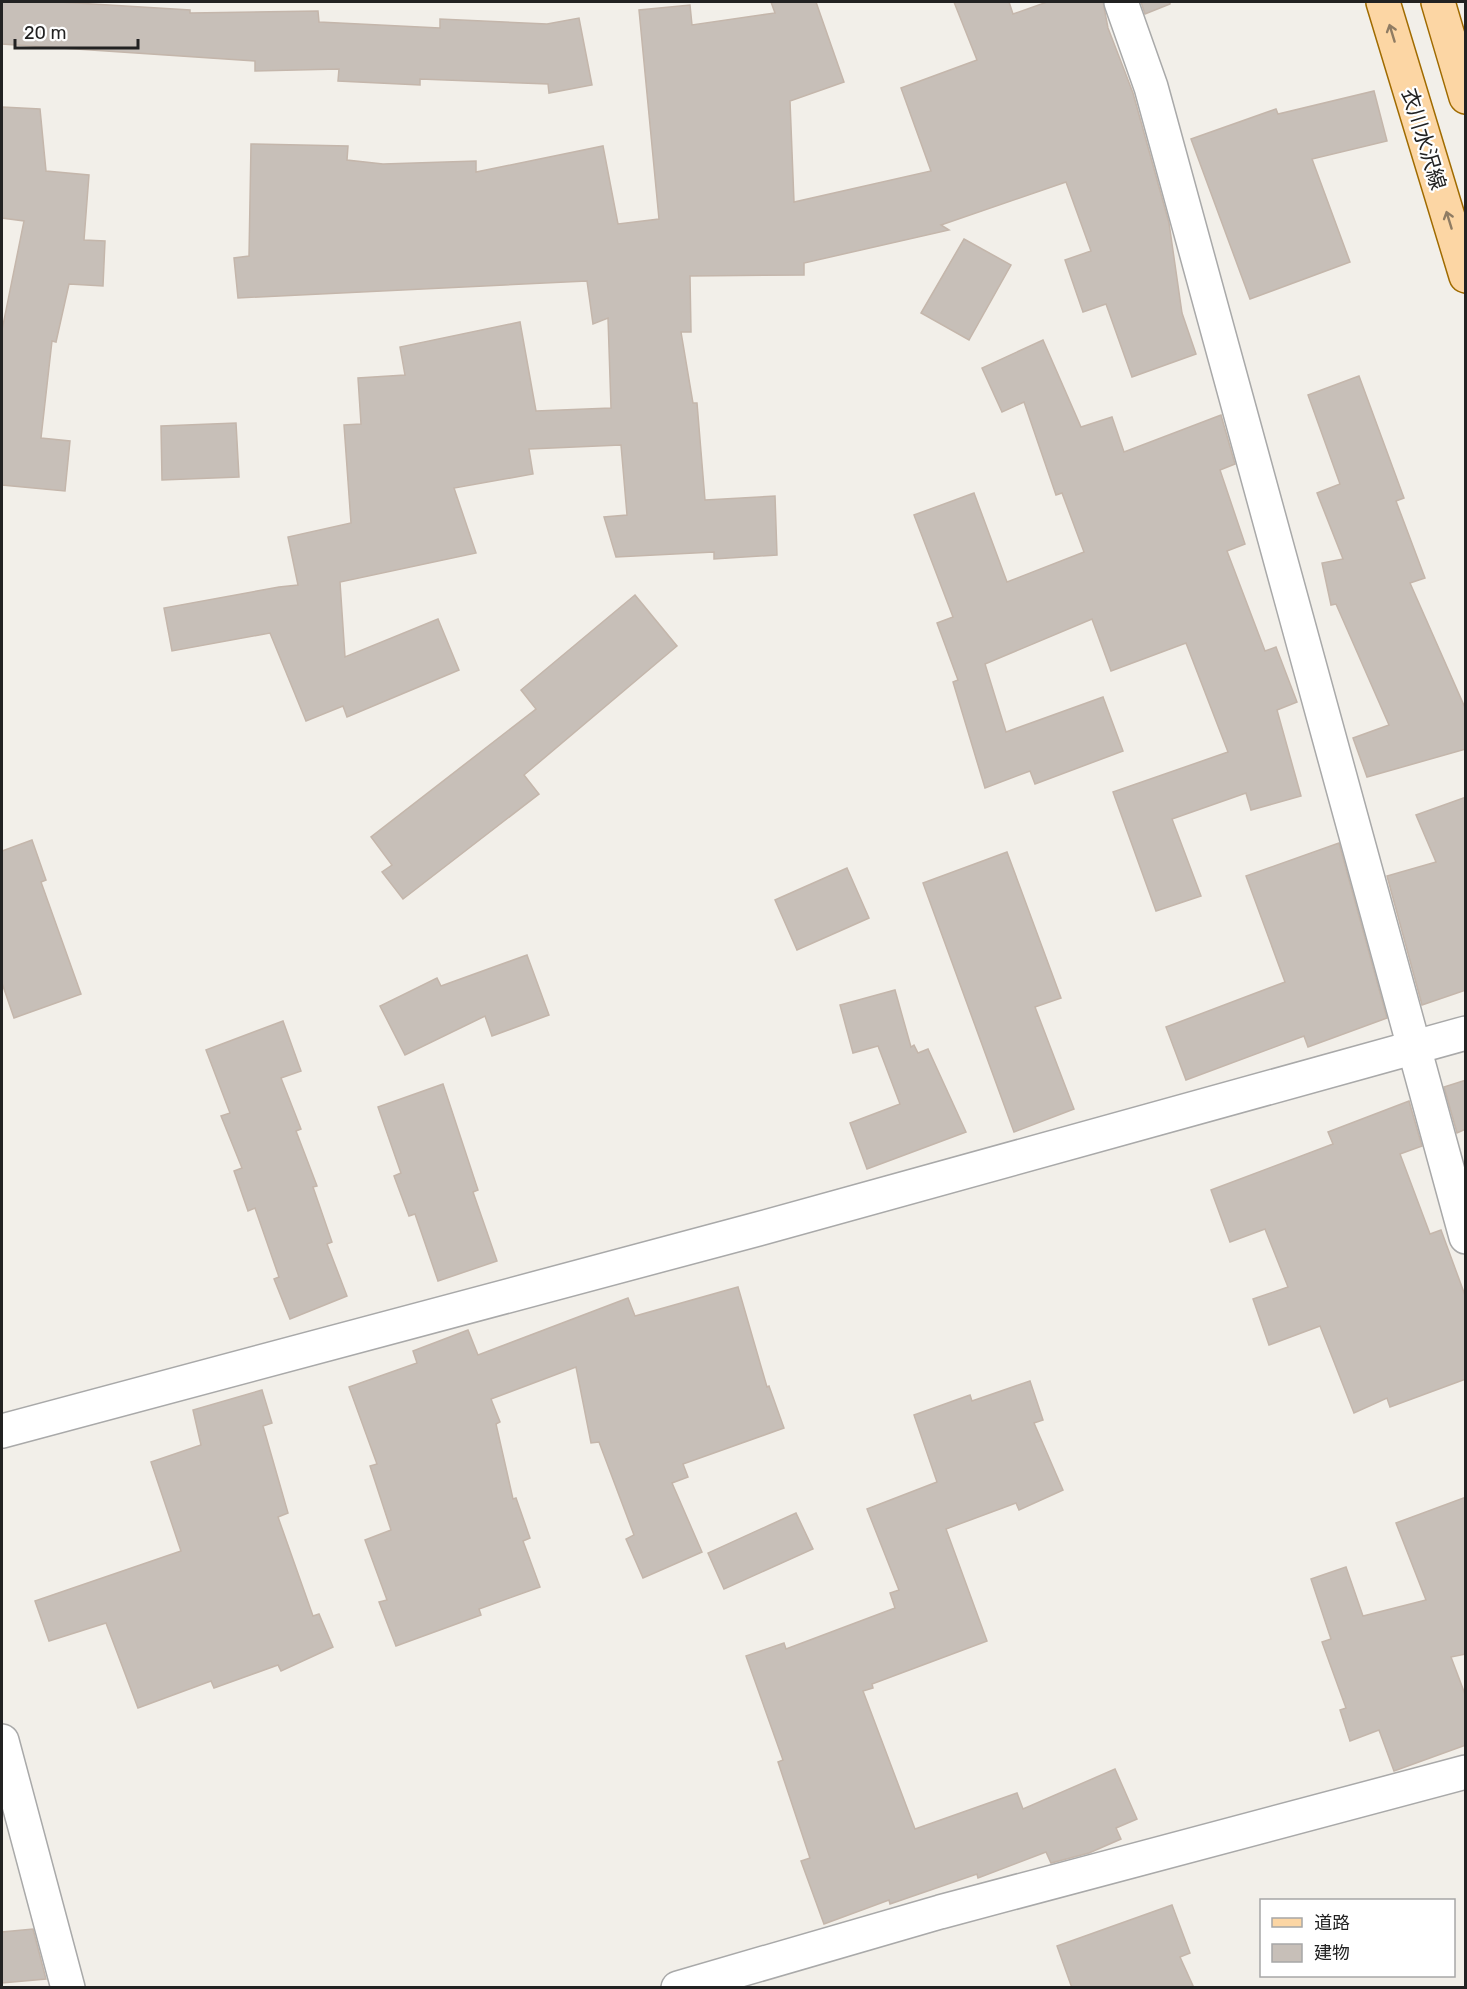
<svg xmlns="http://www.w3.org/2000/svg" width="1467" height="1989" font-family="Rubik,'Noto Sans JP',sans-serif">
<style>
.building{fill:#c7bfb8;stroke:#c4b6ab;stroke-width:1.5}
.lines{fill:none;stroke-linecap:round;stroke-linejoin:round}
.minor-casing{stroke:#a9a9a9;stroke-width:36}
.major-casing{stroke:#a06b00;stroke-width:36}
.minor{stroke:#fff;stroke-width:33}
.major{stroke:#fcd6a4;stroke-width:33}
.oneway{stroke:#8f7c63}
.labels{text-anchor:middle;dominant-baseline:central;stroke-width:4.5;stroke-linejoin:round;paint-order:stroke}
.street-label{font-size:21px;fill:#222;stroke:#fff}
</style>
<rect width="100%" height="100%" fill="#f2efe9"/>
<!-- building -->
<g class="building">
<polygon points="2,2 60,2 190,10 190,13 318,11 319,22 440,28 440,19 547,24 579,18 592,85 549,93 548,84 420,79 420,85 338,81 339,69 255,71 255,61 2,44"/>
<polygon points="771,2 816,2 844,82 790,101 794,202 931,171 901,88 977,60 954,2 1009,2 1013,14 1047,2 1103,2 1108,28 1133,93 1169,223 1182,313 1196,354 1132,377 1106,304 1083,312 1065,260 1091,251 1066,182 941,225 949,230 804,263 804,275 690,276 691,332 681,332 693,403 697,403 705,500 775,496 777,555 714,559 714,552 616,557 604,517 627,515 621,445 529,449 533,474 454,488 476,553 340,582 345,657 438,619 459,670 347,717 343,706 306,721 270,633 172,651 164,608 279,587 298,585 288,537 351,523 344,425 361,424 358,378 405,375 400,347 520,322 536,411 611,408 608,318 593,324 587,281 238,298 234,258 249,256 251,144 348,146 347,160 383,164 476,161 476,172 603,146 618,224 659,219 639,10 690,5 692,25 775,13"/>
<polygon points="1141,2 1170,2 1170,4 1145,14"/>
<polygon points="1374,91 1387,141 1312,159 1350,262 1250,299 1191,139 1276,109 1278,114"/>
<polygon points="2,107 40,109 46,171 89,175 84,240 105,241 103,286 69,284 56,342 52,341 41,438 70,441 65,491 2,485 2,330 24,221 2,218"/>
<polygon points="964,239 1011,265 969,340 921,313"/>
<polygon points="1043,340 1081,427 1112,417 1124,452 1221,415 1235,464 1220,470 1245,544 1227,551 1265,651 1276,647 1297,702 1277,710 1301,796 1251,810 1246,793 1172,819 1201,896 1156,911 1113,792 1228,752 1186,643 1111,671 1092,619 985,664 1006,732 1103,697 1123,751 1035,784 1030,771 985,788 953,682 958,680 937,623 953,617 914,515 974,493 1007,582 1084,552 1062,493 1056,495 1024,402 1002,412 982,368"/>
<polygon points="1359,376 1404,498 1396,501 1425,578 1410,583 1466,710 1466,749 1367,777 1353,738 1389,725 1336,604 1331,605 1322,563 1343,559 1317,493 1340,484 1308,395"/>
<polygon points="236,423 239,477 162,480 161,426"/>
<polygon points="635,595 677,646 524,775 539,794 403,899 382,872 392,865 371,837 536,709 521,690"/>
<polygon points="1466,797 1466,990 1422,1005 1387,876 1436,862 1416,815"/>
<polygon points="32,840 46,880 41,882 81,994 14,1018 2,983 2,851"/>
<polygon points="1339,843 1387,1018 1308,1047 1304,1036 1186,1080 1166,1027 1285,982 1246,876"/>
<polygon points="1007,852 1061,998 1035,1007 1074,1109 1014,1132 923,883"/>
<polygon points="847,868 869,918 797,950 775,900"/>
<polygon points="527,955 549,1015 492,1036 485,1016 405,1055 380,1006 437,978 441,986"/>
<polygon points="895,990 911,1047 914,1045 918,1053 928,1049 966,1132 867,1169 850,1123 900,1104 878,1046 853,1053 840,1005"/>
<polygon points="283,1021 301,1071 281,1078 301,1129 296,1131 317,1186 313,1187 332,1242 327,1244 347,1296 290,1319 274,1279 279,1277 255,1208 248,1211 234,1171 242,1168 221,1116 230,1113 206,1050"/>
<polygon points="1466,1080 1466,1129 1457,1133 1444,1087"/>
<polygon points="443,1084 478,1190 473,1192 497,1261 438,1281 415,1214 409,1216 394,1176 401,1173 378,1107"/>
<polygon points="1409,1101 1422,1146 1400,1154 1430,1234 1441,1230 1466,1298 1466,1379 1390,1407 1387,1398 1354,1413 1320,1326 1269,1345 1253,1299 1288,1287 1265,1229 1230,1242 1211,1190 1333,1144 1328,1132"/>
<polygon points="738,1287 767,1387 769,1386 784,1428 683,1464 688,1477 672,1483 702,1552 643,1578 626,1539 634,1535 599,1442 591,1443 576,1367 491,1399 500,1422 496,1424 513,1499 516,1498 530,1538 523,1541 540,1587 479,1609 481,1615 396,1646 379,1602 387,1600 365,1540 391,1530 370,1466 377,1464 349,1387 417,1363 413,1351 468,1330 478,1355 628,1298 635,1316"/>
<polygon points="1030,1381 1043,1420 1034,1423 1063,1490 1019,1510 1016,1503 946,1529 987,1641 872,1684 873,1688 863,1691 915,1829 1017,1793 1023,1809 1115,1769 1137,1819 1116,1828 1121,1839 1089,1853 1051,1863 1046,1852 978,1878 977,1874 890,1904 889,1900 824,1924 801,1861 810,1858 778,1762 783,1760 746,1656 784,1643 786,1649 895,1608 890,1593 899,1590 867,1509 937,1482 914,1415 970,1395 972,1401"/>
<polygon points="262,1390 272,1423 263,1426 288,1513 278,1517 313,1616 319,1614 333,1647 281,1671 278,1665 214,1688 211,1681 138,1708 106,1623 49,1641 35,1601 181,1551 151,1462 201,1445 193,1410"/>
<polygon points="1466,1497 1466,1654 1451,1657 1466,1697 1466,1745 1394,1771 1379,1730 1350,1741 1340,1710 1346,1708 1322,1642 1331,1639 1311,1579 1346,1567 1363,1616 1426,1600 1396,1523"/>
<polygon points="796,1513 813,1549 724,1589 708,1553"/>
<polygon points="1172,1905 1190,1953 1180,1957 1194,1988 1072,1988 1057,1946"/>
<polygon points="33,1929 46,1979 2,1983 2,1932"/>
</g>
<g class="lines">
<defs>
<g id="minor">
<polyline points="1121,2 1151,87 1466,1237"/>
<polyline points="2,1431 758,1229 1466,1033"/>
<polyline points="2,1741 68,1988"/>
<polyline points="678,1988 940,1912 1466,1772"/>
</g>
<g id="major">
<polyline points="1383,2 1466,276"/>
<polyline points="1438,2 1466,97"/>
</g>
</defs>
<!-- minor casing -->
<use href="#minor" class="minor-casing"/>
<!-- major casing -->
<use href="#major" class="major-casing"/>
<!-- minor -->
<use href="#minor" class="minor"/>
<!-- major -->
<use href="#major" class="major"/>
</g>
<!-- one-way arrows -->
<defs><path id="oneway-shaft" d="M-6 0H5M1.5-3L5.5 0L1.5 3" fill="none" stroke-width="1.6" stroke-linecap="round" stroke-linejoin="round" transform="scale(1.5)"/></defs>
<g class="oneway">
<use href="#oneway-shaft" transform="translate(1392 33) rotate(-107)"/>
<use href="#oneway-shaft" transform="translate(1449 220) rotate(-107)"/>
</g>
<g class="labels">
<!-- street labels -->
<g class="street-label">
<text transform="translate(1424 139) rotate(73)">衣川水沢線</text>
</g>
</g>
<!-- border -->
<rect width="1467" height="1989" fill="none" stroke="#222222" stroke-width="6"/>
<!-- legend -->
<rect x="1260" y="1899" width="195" height="78" fill="#ffffff" stroke="#a7a7a7" stroke-width="1.5"/>
<rect x="1272" y="1918" width="30" height="9" fill="#fcd6a4" stroke="#a7a7a7" stroke-width="1.5"/>
<text x="1314" y="1929" font-size="18" fill="#222222">道路</text>
<rect x="1272" y="1944" width="30" height="18" fill="#c7bfb8" stroke="#a7a7a7" stroke-width="1.5"/>
<text x="1314" y="1959" font-size="18" fill="#222222">建物</text>
<!-- scale -->
<path d="M15 39v9h123v-9" fill="none" stroke="#222222" stroke-width="3"/>
<text x="24" y="39" font-size="18" fill="#222222" stroke="#ffffff" stroke-width="4.5" paint-order="stroke">20 m</text>
</svg>
